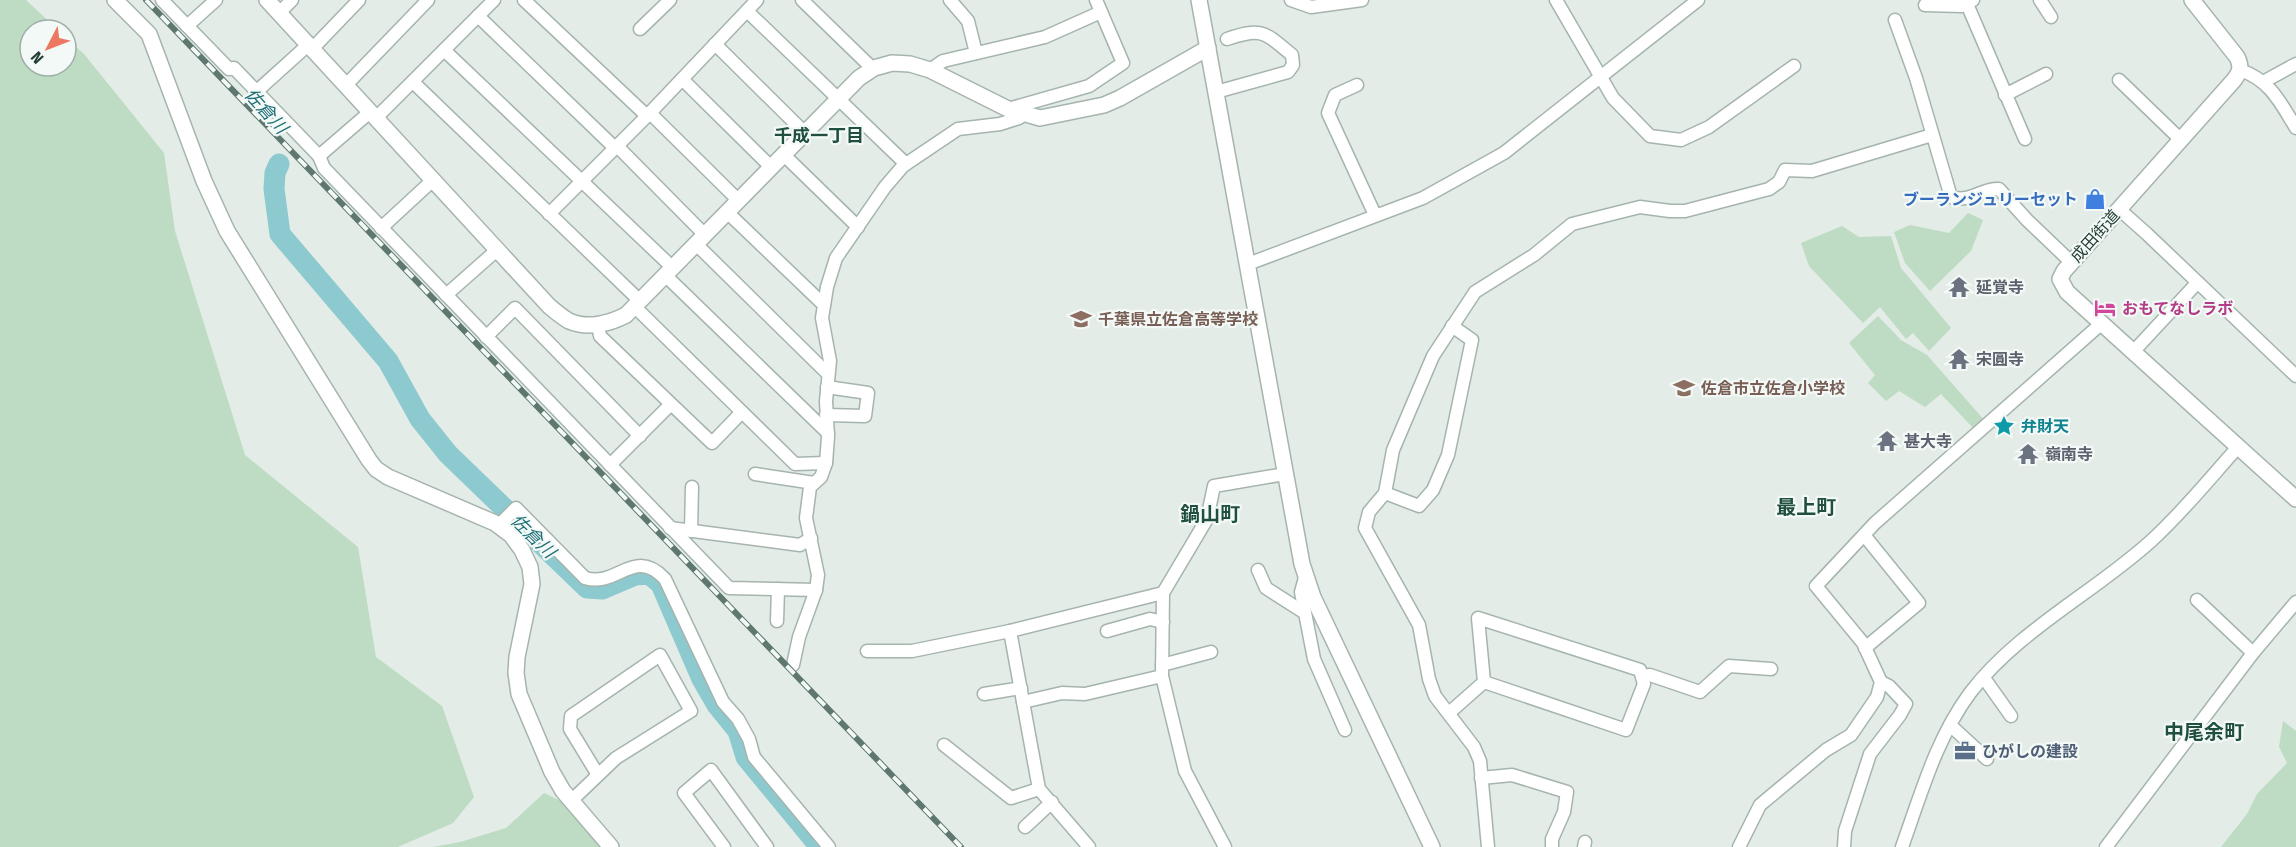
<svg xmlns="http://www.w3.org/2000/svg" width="2296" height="847" font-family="'Fira Sans Condensed','Noto Sans JP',sans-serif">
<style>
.green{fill:#bddcc3}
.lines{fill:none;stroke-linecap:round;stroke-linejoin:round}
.river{stroke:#8dcacf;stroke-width:21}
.minor-casing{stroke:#a6b4ae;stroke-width:15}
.tertiary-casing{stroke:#a6b4ae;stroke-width:18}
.minor{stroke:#fff;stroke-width:12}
.tertiary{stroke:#fff;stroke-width:15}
.rail-casing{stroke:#5e786f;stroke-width:6}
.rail{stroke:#f3f9f6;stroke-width:4;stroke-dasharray:11;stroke-linecap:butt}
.labels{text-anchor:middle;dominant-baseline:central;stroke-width:4.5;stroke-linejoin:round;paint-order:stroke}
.shop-label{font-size:16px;font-weight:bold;fill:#366cbe;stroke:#f3f9f6;text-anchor:end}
.street-label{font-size:16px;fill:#233d34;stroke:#f3f9f6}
.worship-label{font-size:16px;font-weight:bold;fill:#5b616d;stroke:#f3f9f6;text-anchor:start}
.hotel-label{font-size:16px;font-weight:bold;fill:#b23c85;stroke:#f3f9f6;text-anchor:start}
.education-label{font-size:16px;font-weight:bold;fill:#785e54;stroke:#f3f9f6;text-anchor:start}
.culture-label{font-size:16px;font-weight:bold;fill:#0d838f;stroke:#f3f9f6;text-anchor:start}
.service-label{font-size:16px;font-weight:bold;fill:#4e5e75;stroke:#f3f9f6;text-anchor:start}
.water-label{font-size:18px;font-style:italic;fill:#1f6f77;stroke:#f3f9f6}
.neighbourhood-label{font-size:18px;font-weight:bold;fill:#204e3f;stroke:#f3f9f6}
.quarter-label{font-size:20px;font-weight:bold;fill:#204e3f;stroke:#f3f9f6}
</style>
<rect width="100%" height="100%" fill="#e3ece7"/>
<!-- green -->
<g class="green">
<polygon points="0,0 26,0 58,30 30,30 30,66 66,66 66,38 84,54 164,153 175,231 245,455 358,547 376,657 442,706 474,797 453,823 398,847 0,847"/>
<polygon points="1968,213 1983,220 1971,251 1930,291 1905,263 1894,232 1910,225 1949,233"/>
<polygon points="1842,226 1859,237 1891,236 1901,268 1951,328 1929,351 1913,333 1906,339 1880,307 1863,323 1809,266 1801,243"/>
<polygon points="1878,316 1901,340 1927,355 1985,421 1975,430 1941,394 1925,407 1899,391 1886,401 1868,383 1875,375 1849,343"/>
<polygon points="2283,721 2296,731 2296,847 2221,847 2247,814 2257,794 2287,763 2279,747"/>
<polygon points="544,793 582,811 612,847 433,847 460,842 506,828"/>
</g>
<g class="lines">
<!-- river -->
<polyline class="river" points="279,164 275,173 274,189 280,234 388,361 420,419 448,454 587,588 602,589 635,575 649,574 661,584 702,679 717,705 738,731 746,757 820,847"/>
<defs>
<g id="minor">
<polyline points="162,0 229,69 234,68 319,156 370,112"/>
<polyline points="524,0 647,116"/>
<polyline points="802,0 873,69"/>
<polyline points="950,0 968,21 976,53"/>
<polyline points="1291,0 1311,7 1362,0"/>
<polyline points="1556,0 1613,98 1650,136 1681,140 1709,127 1794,66"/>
<polyline points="2040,0 2051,17"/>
<polyline points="1967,4 2025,139"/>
<polyline points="1925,5 1962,6 1973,0"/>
<polyline points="747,11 906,164"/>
<polyline points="279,13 292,0"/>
<polyline points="478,16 615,148"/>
<path d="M1895,20L1916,78L1951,197C1971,203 1981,188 1999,189L2027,220L2071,262"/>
<polyline points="187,26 216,0"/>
<polyline points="640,29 670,0"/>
<polyline points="715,44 805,133"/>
<polyline points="312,49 359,0"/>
<polyline points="444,50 673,268"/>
<polyline points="930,70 943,61 1045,37 1101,12"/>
<path d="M2240,70C2270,80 2280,102 2296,128"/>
<polyline points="682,79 771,167"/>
<polyline points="2119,80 2180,139"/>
<polyline points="413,82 640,301"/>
<polyline points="2263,82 2296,64"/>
<polyline points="346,85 428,0"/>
<polyline points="1357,85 1335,95 1328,113 1375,215"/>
<polyline points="257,91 308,45"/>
<path d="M1216,92L1288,72L1293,65L1292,55C1264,32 1263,27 1227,39"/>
<polyline points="2005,95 2046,74"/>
<polyline points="1008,109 1089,86 1123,63 1096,0"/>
<polyline points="650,113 739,201"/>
<polyline points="376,118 494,0"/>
<polyline points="617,146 705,235"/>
<polyline points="784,155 858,227"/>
<polyline points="319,156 324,168 729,588 816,590"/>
<polyline points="2120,210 2147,234 2296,376"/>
<polyline points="727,212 824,305"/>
<polyline points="549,214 647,116 757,0"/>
<polyline points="381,228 433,180"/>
<polyline points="696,244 828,374"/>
<polyline points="1248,264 1423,198 1504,153 1698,0"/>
<polyline points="665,275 828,433"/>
<polyline points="446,295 497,250"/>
<polyline points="634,306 795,464 826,463"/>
<polyline points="598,325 600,336 712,443 742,412"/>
<polyline points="1452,326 1472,340 1448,455 1433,490 1419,506 1385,493 1369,512 1365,528 1419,625 1429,679 1435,696 1474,747 1480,761 1488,847"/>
<polyline points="486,337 515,308 640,436"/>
<polyline points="2133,352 2197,283"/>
<polyline points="826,415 865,416 868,393 827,387"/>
<polyline points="610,465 670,405"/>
<polyline points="755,474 814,483"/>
<polyline points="1385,493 1393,450 1433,356 1475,292 1534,255 1572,224 1640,207 1670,211 1685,211 1769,189 1779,182 1785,170 1812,171 1932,135"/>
<path d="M499,525L516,508L585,578C617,588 634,546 665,579L723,702L738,719L749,739L754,757L829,847"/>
<polyline points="670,528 800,545 811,538"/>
<polyline points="691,531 692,487"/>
<polyline points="1864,535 1919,603 1865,648"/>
<polyline points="1258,570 1266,588 1305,613"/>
<polyline points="1306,574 1301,592 1314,659 1345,730"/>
<polyline points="2197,600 2253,653"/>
<polyline points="777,621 778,589"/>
<polyline points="1010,631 1039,789 1089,847"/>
<polyline points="1107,631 1150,619 1163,622"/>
<polyline points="867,651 912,651 1010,631 1163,593"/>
<polyline points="793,665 799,637 816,590 818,575 806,518 810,487 821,477 826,463 828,437 826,401 830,361 822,318 827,287 836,258 885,187 903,166 958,129 1000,124 1019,118 1019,113"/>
<polyline points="1162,665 1211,652"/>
<polyline points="1642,676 1650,675 1700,692 1729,666 1771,669"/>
<polyline points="1984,678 2011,716"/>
<polyline points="984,694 1021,688"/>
<polyline points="1023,702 1062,693 1085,694 1162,676"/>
<polyline points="1449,713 1484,682 1478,618 1640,670 1644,684 1626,730 1484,682"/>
<polyline points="1950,725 1987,759"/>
<polyline points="944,745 1011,798 1039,789"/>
<polyline points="1481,778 1512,775 1567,792 1564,812 1552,839 1552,847"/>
<polyline points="571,801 616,758 691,711 660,655 571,716 570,729 598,775"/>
<polyline points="1025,827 1052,802"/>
<polyline points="724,847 684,793 711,770 767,847"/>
<polyline points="1225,847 1185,771 1162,676 1163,593 1207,519 1214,486 1285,474"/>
<polyline points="1584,847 1585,842"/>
<polyline points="1739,847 1760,805 1826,750 1851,735 1877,697 1881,682 1863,643 1816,586 1875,523 2102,323"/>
<polyline points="1844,847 1845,831 1870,754 1900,715 1906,704 1889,686 1881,682"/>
<path d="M1902,847C1921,794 1936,739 1970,693C2017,631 2095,592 2151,541C2183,512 2210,478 2238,447"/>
<polyline points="2106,847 2253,653 2296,602"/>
</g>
<g id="tertiary">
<polyline points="115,0 149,34 204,181 227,231 369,460 376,469 388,477 495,523 511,535 522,550 530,567 532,584 517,657 516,673 519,694 552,772 563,791 611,847"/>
<path d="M267,0L549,306C555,311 562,317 569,321C587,329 609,324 626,315L859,78L874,68L892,63L910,64L930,70L1008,109L1040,118L1104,105L1120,98L1208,48"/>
<polyline points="1199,0 1302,564 1313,597 1432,847"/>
<path d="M2192,0L2237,57C2242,67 2240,72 2234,80L2064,271L2060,279L2067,292L2296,499"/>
</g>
</defs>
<!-- minor casing -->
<use href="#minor" class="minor-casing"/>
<!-- tertiary casing -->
<use href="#tertiary" class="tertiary-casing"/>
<!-- minor -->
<use href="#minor" class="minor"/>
<!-- tertiary -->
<use href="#tertiary" class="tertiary"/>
<defs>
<polyline id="rail" points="146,0 961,847"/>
</defs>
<!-- rail casing -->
<use href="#rail" class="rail-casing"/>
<!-- rail -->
<use href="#rail" class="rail"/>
</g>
<!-- icons -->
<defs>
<symbol id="shop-bare" viewBox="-9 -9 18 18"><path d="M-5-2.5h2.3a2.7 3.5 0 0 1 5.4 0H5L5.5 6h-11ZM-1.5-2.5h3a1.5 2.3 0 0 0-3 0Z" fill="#3f7fe0" stroke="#f3f9f6" stroke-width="2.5" paint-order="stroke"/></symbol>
<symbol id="temple-bare" viewBox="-9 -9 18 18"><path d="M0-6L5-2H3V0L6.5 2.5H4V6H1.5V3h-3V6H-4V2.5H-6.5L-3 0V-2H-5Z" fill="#6b7280" stroke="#f3f9f6" stroke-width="2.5" paint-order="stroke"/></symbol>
<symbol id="hotel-bare" viewBox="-9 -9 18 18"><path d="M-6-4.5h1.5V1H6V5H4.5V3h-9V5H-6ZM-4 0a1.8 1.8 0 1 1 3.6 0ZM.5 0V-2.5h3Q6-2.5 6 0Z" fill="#d1479c" stroke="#f3f9f6" stroke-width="2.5" paint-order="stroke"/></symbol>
<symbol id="school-bare" viewBox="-9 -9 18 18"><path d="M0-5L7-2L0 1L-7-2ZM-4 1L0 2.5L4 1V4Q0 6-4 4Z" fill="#8d6e63" stroke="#f3f9f6" stroke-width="2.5" paint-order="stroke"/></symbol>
<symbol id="sight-bare" viewBox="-9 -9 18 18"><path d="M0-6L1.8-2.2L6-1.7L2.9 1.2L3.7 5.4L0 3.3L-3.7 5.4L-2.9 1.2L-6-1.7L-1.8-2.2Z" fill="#0f9aa8" stroke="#f3f9f6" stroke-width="2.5" paint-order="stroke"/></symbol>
<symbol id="office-bare" viewBox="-9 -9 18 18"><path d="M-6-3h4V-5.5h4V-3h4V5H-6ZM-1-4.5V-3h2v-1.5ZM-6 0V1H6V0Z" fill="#5c6f8a" stroke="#f3f9f6" stroke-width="2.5" paint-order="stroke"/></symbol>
</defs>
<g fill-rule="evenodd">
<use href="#shop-bare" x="2080" y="184" width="30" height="30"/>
<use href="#temple-bare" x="1944" y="272" width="30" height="30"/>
<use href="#hotel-bare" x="2090" y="293" width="30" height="30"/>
<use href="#school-bare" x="1066" y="304" width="30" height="30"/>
<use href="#temple-bare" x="1944" y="344" width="30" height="30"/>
<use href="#school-bare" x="1669" y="373" width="30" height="30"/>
<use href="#sight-bare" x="1989" y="411" width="30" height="30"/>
<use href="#temple-bare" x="1872" y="426" width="30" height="30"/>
<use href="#temple-bare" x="2013" y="439" width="30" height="30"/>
<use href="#office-bare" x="1950" y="736" width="30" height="30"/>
</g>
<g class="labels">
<!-- shop labels -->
<g class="shop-label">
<text x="2078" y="199">ブーランジュリーセット</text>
</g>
<!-- street labels -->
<g class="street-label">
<text transform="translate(2095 236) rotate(-48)">成田街道</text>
</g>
<!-- worship labels -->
<g class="worship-label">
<text x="1976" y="287">延覚寺</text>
<text x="1976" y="359">宋圓寺</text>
<text x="1904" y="441">甚大寺</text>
<text x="2045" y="454">嶺南寺</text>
</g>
<!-- hotel labels -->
<g class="hotel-label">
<text x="2122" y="308">おもてなしラボ</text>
</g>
<!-- education labels -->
<g class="education-label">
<text x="1098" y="319">千葉県立佐倉高等学校</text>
<text x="1701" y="388">佐倉市立佐倉小学校</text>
</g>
<!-- culture labels -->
<g class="culture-label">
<text x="2021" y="426">弁財天</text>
</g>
<!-- service labels -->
<g class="service-label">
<text x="1982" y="751">ひがしの建設</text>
</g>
<!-- water labels -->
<g class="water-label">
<text transform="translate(266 111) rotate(48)">佐倉川</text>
<text transform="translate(533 536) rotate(44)">佐倉川</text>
</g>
<!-- neighbourhood labels -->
<g class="neighbourhood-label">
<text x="819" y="136">千成一丁目</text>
</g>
<!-- quarter labels -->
<g class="quarter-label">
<text x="1806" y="507">最上町</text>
<text x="1210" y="514">鍋山町</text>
<text x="2204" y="732">中尾余町</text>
</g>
</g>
<!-- north arrow -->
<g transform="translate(48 48) rotate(228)"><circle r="28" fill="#f3f9f6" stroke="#a0aea8" stroke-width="1.5"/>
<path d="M0-4.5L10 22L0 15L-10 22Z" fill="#ec7861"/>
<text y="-9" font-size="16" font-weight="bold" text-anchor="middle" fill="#233d34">N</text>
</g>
</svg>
